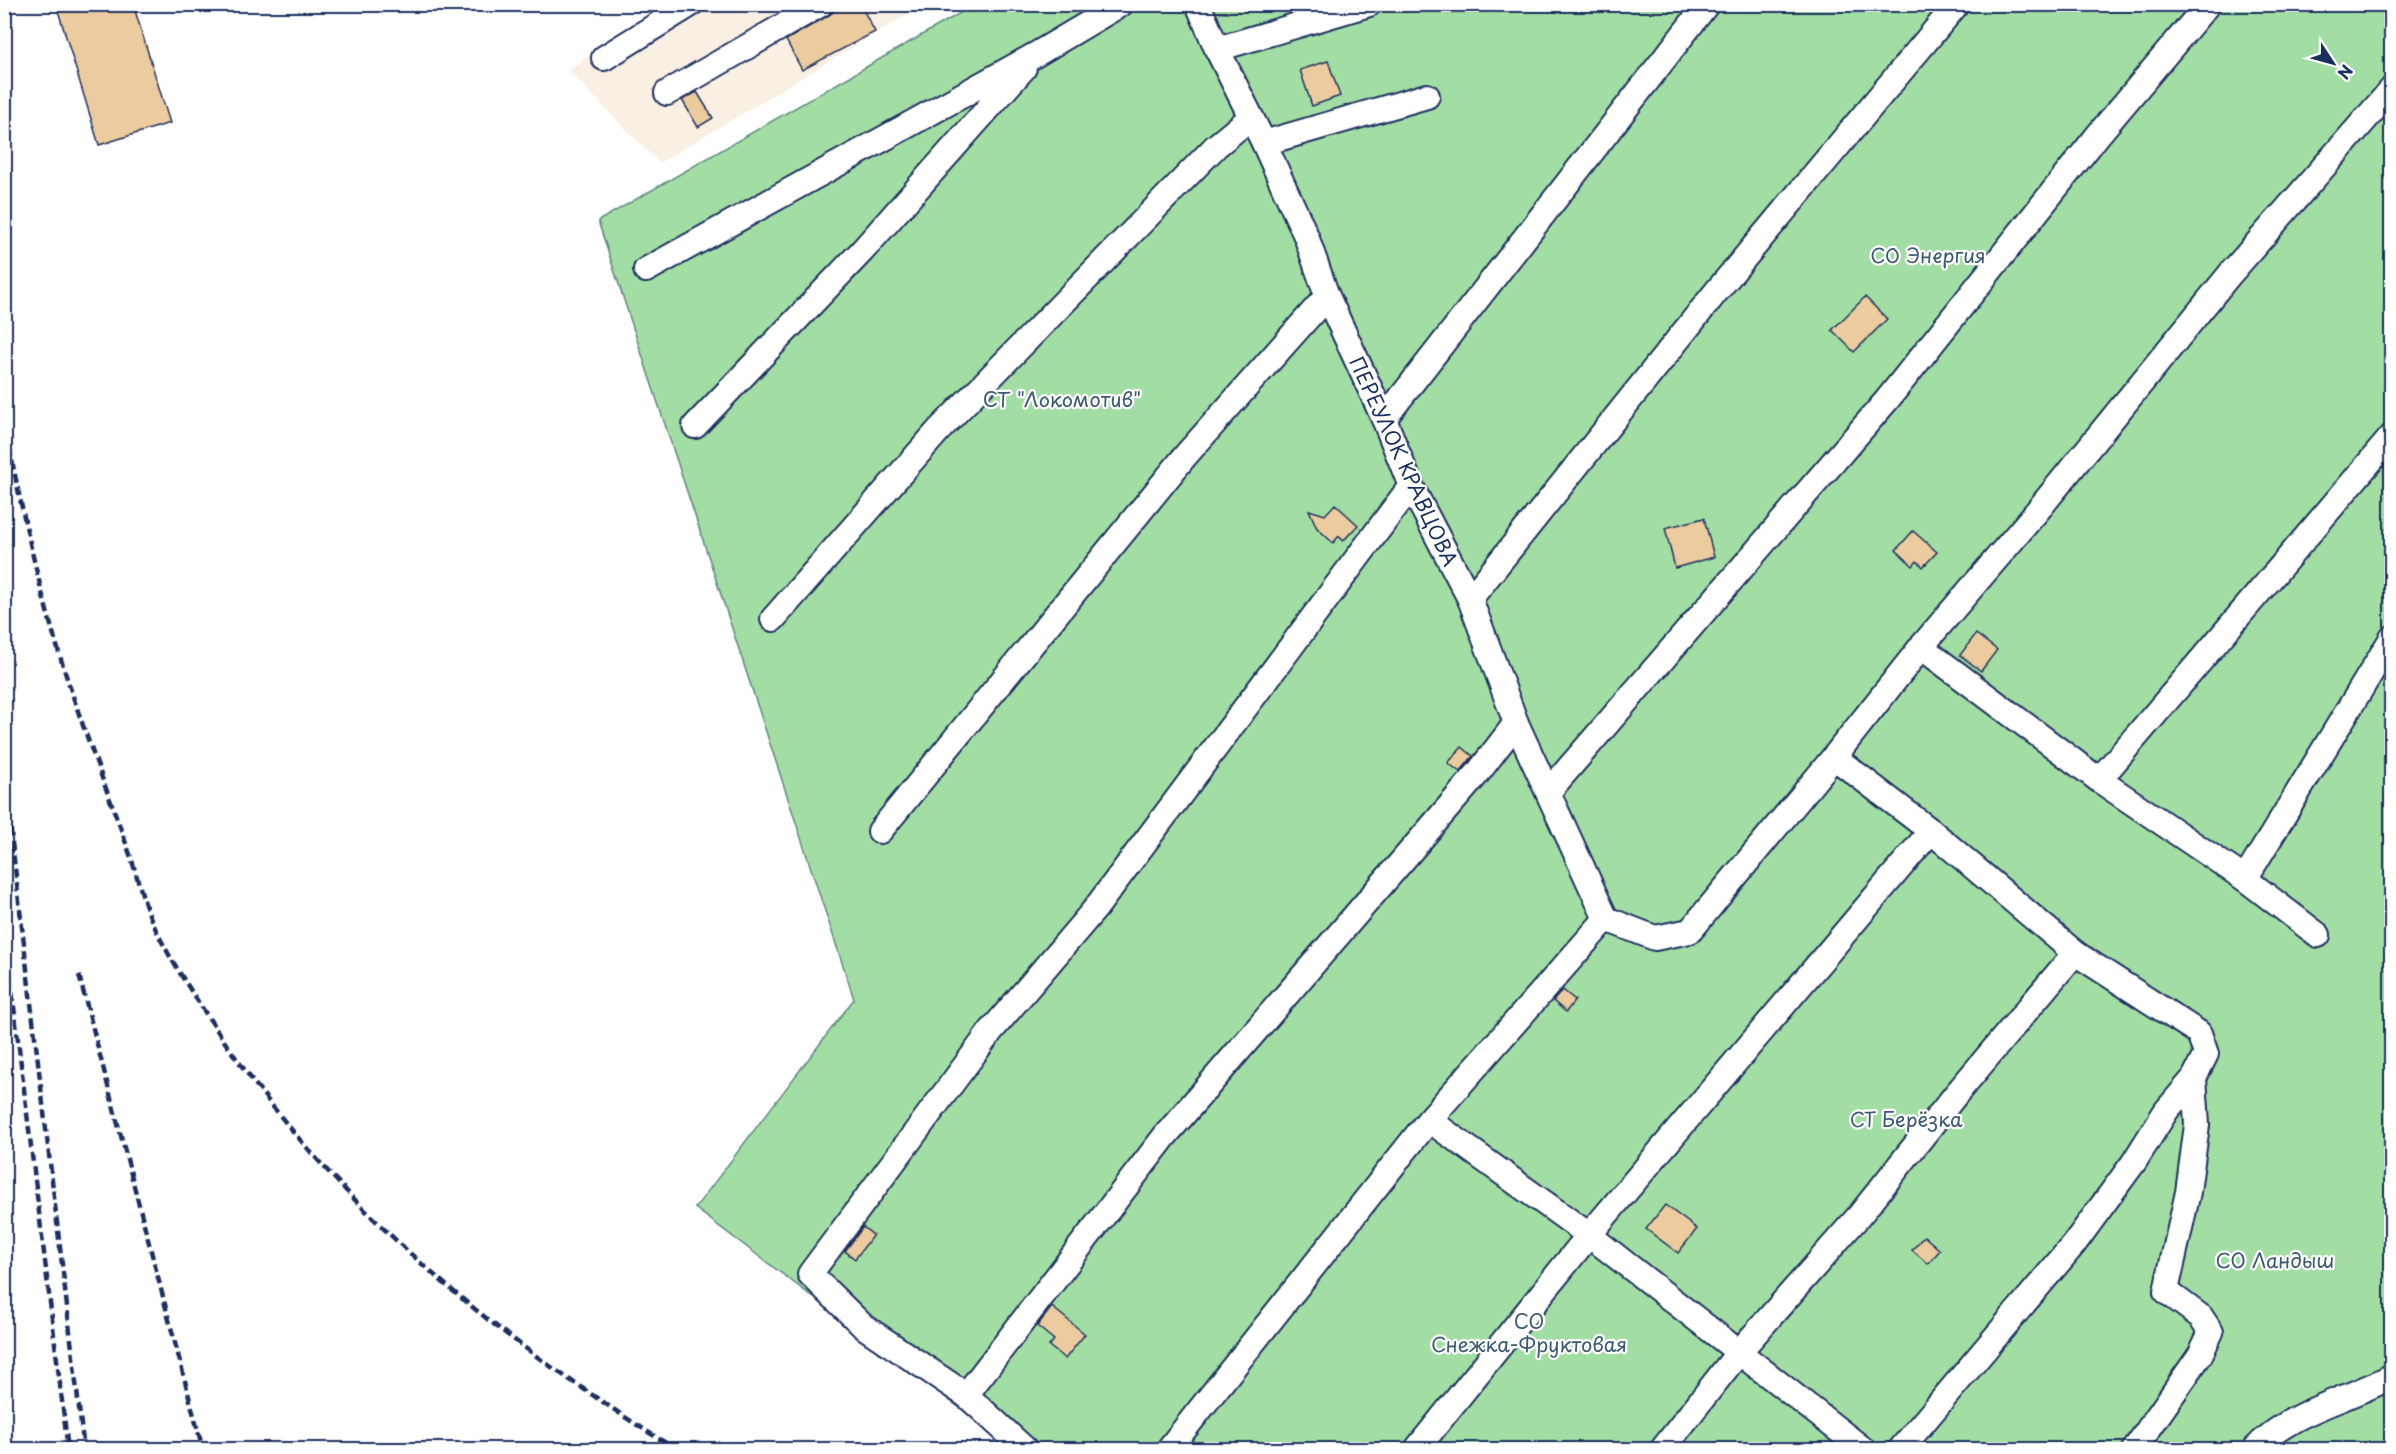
<svg xmlns="http://www.w3.org/2000/svg" width="2396" height="1454" font-family="'Playpen Sans',sans-serif">
<style>
.built{fill:#f9efe2}
.green{fill:#a2dea4;stroke:#5e8681;stroke-width:1.5}
.building{fill:#eccb9e;stroke:#1b2f5e;stroke-width:1.5}
.lines{fill:none;stroke-linecap:round;stroke-linejoin:round}
.minor-casing{stroke:#1b2f5e;stroke-width:28}
.minor{stroke:#fff;stroke-width:24}
.rail{stroke:#1b2f5e;stroke-width:4.5;stroke-dasharray:9 4.5;stroke-linecap:butt}
.labels{text-anchor:middle;dominant-baseline:central;stroke-width:4.5;stroke-linejoin:round;paint-order:stroke}
.park-label{font-size:20px;fill:#3d5b70;stroke:#fff}
.street-label{font-size:20px;fill:#1b2f5e;stroke:#fff}
</style>
<rect width="100%" height="100%" fill="#fff"/>
<filter id="ink" filterUnits="userSpaceOnUse"><feTurbulence type="fractalNoise" baseFrequency=".0167" numOctaves="2"/><feDisplacementMap in="SourceGraphic" scale="12" xChannelSelector="R" yChannelSelector="G"/><feConvolveMatrix kernelMatrix="1 2 1 2 8 2 1 2 1" color-interpolation-filters="sRGB"/></filter>
<g filter="url(#ink)">
<!-- built -->
<polygon class="built" points="659,5 923,5 659,163 569,71"/>
<!-- green -->
<polygon class="green" points="974,5 2391,5 2391,1449 1014,1449 695,1208 854,999 598,221"/>
<!-- building -->
<g class="building">
<polygon points="56,4 133,4 170,123 99,145"/>
<polygon points="835,4 860,4 875,32 802,70 786,40 828,16 833,12"/>
<polygon points="1328,61 1340,96 1312,106 1300,70"/>
<polygon points="697,92 713,118 698,127 682,100"/>
<polygon points="1865,297 1887,319 1854,352 1832,330"/>
<polygon points="1335,504 1358,525 1343,541 1339,536 1333,543 1317,528 1309,510 1325,515"/>
<polygon points="1704,518 1714,557 1675,568 1665,528"/>
<polygon points="1913,531 1937,552 1923,567 1917,561 1913,566 1896,550"/>
<polygon points="1976,634 1997,650 1981,671 1960,655"/>
<polygon points="1462,747 1473,756 1460,772 1448,763"/>
<polygon points="1563,990 1575,1000 1566,1012 1553,1001"/>
<polygon points="1665,1205 1697,1229 1678,1253 1646,1229"/>
<polygon points="863,1227 873,1235 855,1259 845,1251"/>
<polygon points="1924,1236 1940,1250 1928,1264 1912,1250"/>
<polygon points="1052,1307 1085,1334 1065,1359 1049,1346 1054,1340 1037,1326"/>
</g>
<g class="lines">
<defs>
<g id="minor">
<polyline points="1198,4 1217,49 1264,143 1306,236 1327,296 1384,419 1411,486 1470,599 1516,723 1606,919"/>
<polyline points="1217,49 1369,4"/>
<polyline points="604,58 691,4"/>
<polyline points="667,93 821,4"/>
<polyline points="1264,143 1427,96"/>
<polyline points="646,270 1035,55 1121,4"/>
<polyline points="1384,419 1707,4"/>
<polyline points="695,426 862,251 1024,68"/>
<polyline points="1470,599 1716,292 1957,4"/>
<polyline points="773,619 938,431 1216,146 1250,118"/>
<polyline points="1921,647 2099,780 2245,879 2318,935"/>
<polyline points="1834,757 1931,831 2075,953 2199,1033 2206,1054 2194,1078 2166,1111 2134,1162 2074,1244 1900,1450"/>
<polyline points="2099,780 2392,436"/>
<polyline points="1549,791 1887,400 2098,135 2208,4"/>
<polyline points="880,831 1186,455 1327,296"/>
<polyline points="2245,879 2392,638"/>
<polyline points="1606,919 1655,938 1690,931 1834,757 1921,647 2038,510 2230,274 2392,89"/>
<polyline points="1429,1120 1589,1235 1864,1450"/>
<polyline points="966,1395 1165,1136 1477,774 1516,723"/>
<polyline points="1026,1450 966,1395 863,1326 810,1274 991,1031 1095,909 1411,486"/>
<polyline points="1168,1450 1429,1120 1606,919"/>
<polyline points="1416,1450 1589,1235 1931,831"/>
<polyline points="1662,1450 1739,1352 1859,1216 1957,1093 2075,953"/>
<polyline points="2134,1450 2200,1355 2211,1332 2201,1317 2166,1291 2188,1192 2197,1125 2194,1078"/>
<path d="M2254,1450C2291,1410 2346,1401 2392,1376"/>
</g>
</defs>
<!-- minor casing -->
<use href="#minor" class="minor-casing"/>
<!-- minor -->
<use href="#minor" class="minor"/>
<!-- rail -->
<g class="rail">
<path d="M4,421C19,496 35,573 57,646C77,714 103,779 127,846C136,870 141,896 151,919C169,960 196,998 220,1035C318,1179 446,1298 591,1394C619,1413 648,1433 678,1450"/>
<polyline points="4,775 84,1450"/>
<polyline points="4,925 68,1450"/>
<polyline points="79,975 203,1450"/>
</g>
</g>
</g>
<g class="labels">
<!-- park labels -->
<g class="park-label">
<text x="1928" y="255">СО Энергия</text>
<text x="1062" y="399">СТ "Локомотив"</text>
<text x="1906" y="1119">СТ Берёзка</text>
<text x="2275" y="1260">СО Ландыш</text>
<text x="1529" y="1321">СО<tspan x="1529" dy="23">Снежка-Фруктовая</tspan></text>
</g>
<!-- street labels -->
<g class="street-label">
<text transform="translate(1404 461) rotate(65)">ПЕРЕУЛОК КРАВЦОВА</text>
</g>
</g>
<!-- margin -->
<rect width="2396" height="1454" fill="none" stroke="#fff" stroke-width="24"/>
<rect x="12" y="12" width="2372" height="1430" fill="none" stroke="#1b2f5e" stroke-width="2" filter="url(#ink)"/>
<!-- north arrow -->
<g transform="translate(2333 63) rotate(126)" stroke="#ffffff" stroke-width="4.5" paint-order="stroke">
<path d="M0-4.5L10 22L0 15L-10 22Z" fill="#1b2f5e"/>
<text y="-9" font-size="16" font-weight="bold" text-anchor="middle" fill="#1b2f5e">N</text>
</g>
</svg>
